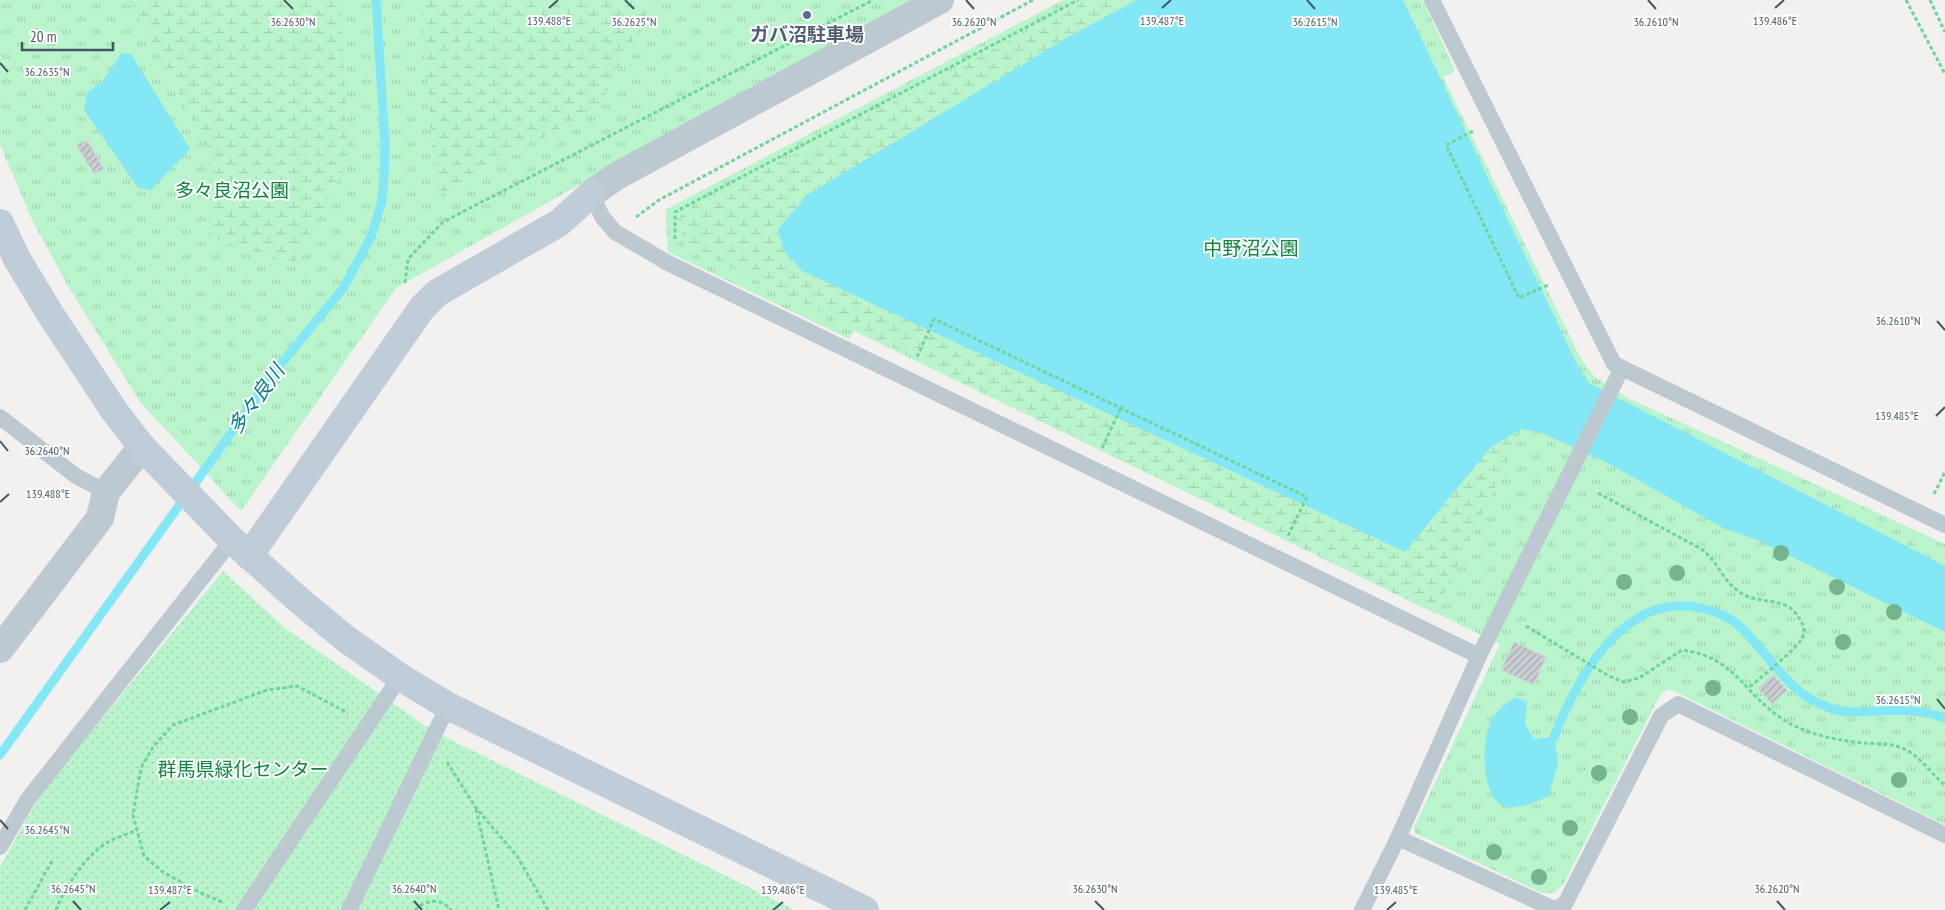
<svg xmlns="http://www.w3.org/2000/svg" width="1945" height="910" font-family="'PT Sans Narrow','Noto Sans JP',sans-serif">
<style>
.grass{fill:url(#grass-tufts)}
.wetland{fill:url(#wetland-marsh)}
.garden{fill:url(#garden-dots)}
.water{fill:#83e7f6}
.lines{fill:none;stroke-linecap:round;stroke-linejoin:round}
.stream{stroke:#83e7f6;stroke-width:9}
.building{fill:url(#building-hatch);stroke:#d3d7dc}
.path{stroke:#6ed69b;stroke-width:3;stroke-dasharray:4 2.5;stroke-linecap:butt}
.lane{stroke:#bcc9d1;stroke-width:16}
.street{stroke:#bcc9d1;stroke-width:28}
.secondary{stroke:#bfcdd9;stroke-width:28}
.tree{fill:#74b58f}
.ticks{fill:none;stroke:#465660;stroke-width:2}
.service-dot{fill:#5c6f8a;stroke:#fff;stroke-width:2}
.labels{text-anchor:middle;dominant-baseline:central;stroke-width:4;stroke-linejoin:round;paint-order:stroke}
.service-label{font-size:19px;font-weight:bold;fill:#4e5e75;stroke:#fff}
.park-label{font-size:19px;fill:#0d8540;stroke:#fff}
.water-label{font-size:20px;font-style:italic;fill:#047c8f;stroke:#fff}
.ticks-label{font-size:12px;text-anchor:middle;fill:#465660;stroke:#fff;stroke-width:4;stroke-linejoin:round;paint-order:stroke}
</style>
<defs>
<pattern id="grass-tufts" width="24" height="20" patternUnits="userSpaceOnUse" patternTransform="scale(1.25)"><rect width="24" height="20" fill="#baf4cc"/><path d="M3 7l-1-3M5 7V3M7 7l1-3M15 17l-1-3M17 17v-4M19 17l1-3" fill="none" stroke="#a1d3b2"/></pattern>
<pattern id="wetland-marsh" width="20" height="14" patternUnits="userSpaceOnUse" patternTransform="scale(1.25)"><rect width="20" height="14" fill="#baf4cc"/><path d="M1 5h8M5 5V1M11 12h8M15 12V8" fill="none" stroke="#a1d3b2"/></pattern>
<pattern id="garden-dots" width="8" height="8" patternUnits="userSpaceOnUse" patternTransform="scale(1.25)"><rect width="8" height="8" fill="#baf4cc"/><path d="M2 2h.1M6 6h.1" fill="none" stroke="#a1d3b2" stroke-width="1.8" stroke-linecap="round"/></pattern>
<pattern id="building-hatch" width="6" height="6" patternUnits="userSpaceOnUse" patternTransform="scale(1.25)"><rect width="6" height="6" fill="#caced3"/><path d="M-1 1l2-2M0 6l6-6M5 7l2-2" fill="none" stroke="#a6aaaf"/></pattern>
</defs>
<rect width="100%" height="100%" fill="#f3f0f0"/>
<!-- grass -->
<g class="grass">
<polygon points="0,0 917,0 735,97 396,288 241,511 140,402 68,286 33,222 0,145"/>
<polygon points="1063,0 1423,0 1455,71 1443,77 1581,359 1595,377 1628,398 1945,544 1945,825 1674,691 1667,689 1659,697 1563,885 1554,893 1542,893 1415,833 1414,827 1500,644 854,331 849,339 668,252 665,210"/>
</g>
<!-- wetland -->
<g class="wetland">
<polygon points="130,0 341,0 348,161 294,263 209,238 210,153"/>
<polygon points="421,0 655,0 598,107 436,198"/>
<polygon points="1086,0 1137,0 1068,37 1405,552 1491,447 1521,429 1517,442 1434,613 683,244 681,214"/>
</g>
<!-- garden -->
<polygon class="garden" points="223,571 285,628 424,725 445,737 795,910 0,910 0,867 41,793"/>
<!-- water -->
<g class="water">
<polygon points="1137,0 1403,0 1576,362 1589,383 1945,566 1945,632 1755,539 1725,529 1604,461 1539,432 1521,429 1491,447 1405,552 802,271 784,251 778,229 807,195 1068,37"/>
<polygon points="122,53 131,54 190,149 151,190 138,188 84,110 87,93 103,80"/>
<path d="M1515,697L1527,702L1525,724L1534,739L1554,737L1558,762L1549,796C1537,801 1522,809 1508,807C1480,803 1481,741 1491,721C1496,711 1506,704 1515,697Z"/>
</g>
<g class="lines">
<!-- stream -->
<g class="stream">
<path d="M1554,737C1576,681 1622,594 1695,607C1709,609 1726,615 1737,624C1765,648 1784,688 1818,703C1825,706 1833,710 1840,711C1852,713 1866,712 1878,711C1901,710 1923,710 1945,718"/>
<polyline points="0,755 277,369 344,287 371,237 382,201 384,178 385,144 376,0"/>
</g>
</g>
<!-- building -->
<g class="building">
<polygon points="87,140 104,169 94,174 77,146"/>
<polygon points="1514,642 1546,657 1534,685 1501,670"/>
<polygon points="1773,675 1787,690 1772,704 1758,688"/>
</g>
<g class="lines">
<!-- path -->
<g class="path">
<polyline points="1906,0 1945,74"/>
<polyline points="1930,0 1945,32"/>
<polyline points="1473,131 1446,145 1519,298 1548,285"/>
<polyline points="636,217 659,200 1033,0"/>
<polyline points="675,239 675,212 1078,0"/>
<polyline points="405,283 408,259 443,222 873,0"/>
<polyline points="917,357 934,319 1307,497 1287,538"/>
<polyline points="1102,448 1121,408"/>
<path d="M1598,493L1703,550C1717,562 1723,580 1738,591C1752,602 1769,599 1785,605C1791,607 1796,613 1799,618C1803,623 1805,629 1803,636C1800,647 1759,679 1748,688"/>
<polyline points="1934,494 1945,472"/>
<path d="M1526,626L1609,676L1623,682L1639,678L1682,650C1736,657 1743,694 1784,720C1808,735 1836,740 1864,743C1876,744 1890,743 1902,748C1921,756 1929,772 1945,785"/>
<polyline points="447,762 476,808 517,856 548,910"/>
<polyline points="476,809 499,910"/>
<polyline points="222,902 203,894 163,872 144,856 133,815 141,768 153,747 173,725 267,690 297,686 348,713"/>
<polyline points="25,910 52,861"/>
<path d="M56,910C64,888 87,854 108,842C117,837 128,834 137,830"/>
<path d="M415,910C425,900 441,897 451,910"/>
</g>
<!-- lane -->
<g class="lane">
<polyline points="1432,0 1614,364 1945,525"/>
<polyline points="591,194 603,218 615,232 668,263 1479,656"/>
<polyline points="0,417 76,476 106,492"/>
<polyline points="1398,838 1554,909 1565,904 1661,716 1678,704 1945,835"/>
<polyline points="0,847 28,799 232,540"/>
<polyline points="244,910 400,677"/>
<polyline points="349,910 448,706"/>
<polyline points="1362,910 1398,838 1479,656 1622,368"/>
</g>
<!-- street -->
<g class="street">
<polyline points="591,194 615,177 940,0"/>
<polyline points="0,649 100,518 106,492 142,447"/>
</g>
<!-- secondary -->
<g class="secondary">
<polyline points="0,223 17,259 49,312 115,412 142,447 232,540 300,601 346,639 400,677 448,706 865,910"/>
<polyline points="249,556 422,308 437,293 559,223 591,194"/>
</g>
</g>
<!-- trees -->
<g class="tree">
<circle cx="1781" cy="553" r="8"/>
<circle cx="1677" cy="573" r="8"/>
<circle cx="1624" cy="582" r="8"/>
<circle cx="1837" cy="587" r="8"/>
<circle cx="1894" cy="612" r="8"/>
<circle cx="1843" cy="642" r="8"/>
<circle cx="1713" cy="688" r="8"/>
<circle cx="1630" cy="717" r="8"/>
<circle cx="1599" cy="773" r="8"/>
<circle cx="1899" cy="780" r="8"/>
<circle cx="1570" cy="828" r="8"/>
<circle cx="1494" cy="852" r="8"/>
<circle cx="1539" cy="877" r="8"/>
</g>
<!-- ticks -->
<path class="ticks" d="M284,0L293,9M625,0L634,9M966,0L974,9M1307,0L1315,9M1648,0L1656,9M549,8L558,0M1162,8L1171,0M1775,8L1784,0M0,63L8,72M1937,321L1945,330M1936,416L1945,407M0,441L8,451M0,502L9,494M1937,699L1945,709M0,820L8,829M73,901L81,910M414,901L422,910M1095,901L1104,910M1777,901L1785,910M160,910L170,902M773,910L783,902M1387,910L1396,902"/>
<!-- markers -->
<circle class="service-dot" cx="807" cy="15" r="5"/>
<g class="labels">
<!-- service labels -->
<g class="service-label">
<text x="807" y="34">ガバ沼駐車場</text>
</g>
<!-- park labels -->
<g class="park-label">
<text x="232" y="190">多々良沼公園</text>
<text x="1251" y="248">中野沼公園</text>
<text x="243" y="769">群馬県緑化センター</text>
</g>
<!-- water labels -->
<g class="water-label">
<text transform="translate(256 399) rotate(-54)">多々良川</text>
</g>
</g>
<g class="ticks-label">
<text x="549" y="25">139.488°E</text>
<text x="1162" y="25">139.487°E</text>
<text x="1775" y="25">139.486°E</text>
<text x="293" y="26">36.2630°N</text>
<text x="974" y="26">36.2620°N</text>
<text x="634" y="26">36.2625°N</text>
<text x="1315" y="26">36.2615°N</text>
<text x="1656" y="26">36.2610°N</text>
<text x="47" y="76">36.2635°N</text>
<text x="1898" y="325">36.2610°N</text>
<text x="1897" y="420">139.485°E</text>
<text x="47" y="455">36.2640°N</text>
<text x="48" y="498">139.488°E</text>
<text x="1898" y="704">36.2615°N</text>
<text x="47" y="834">36.2645°N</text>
<text x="73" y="893">36.2645°N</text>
<text x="414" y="893">36.2640°N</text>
<text x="1095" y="893">36.2630°N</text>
<text x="1777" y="893">36.2620°N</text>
<text x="170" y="894">139.487°E</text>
<text x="783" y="894">139.486°E</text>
<text x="1396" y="894">139.485°E</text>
</g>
<!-- scale -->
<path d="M22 42v8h91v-8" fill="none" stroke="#465660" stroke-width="2.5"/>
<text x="30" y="42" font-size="15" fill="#465660" stroke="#ffffff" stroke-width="4" paint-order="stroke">20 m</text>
</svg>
